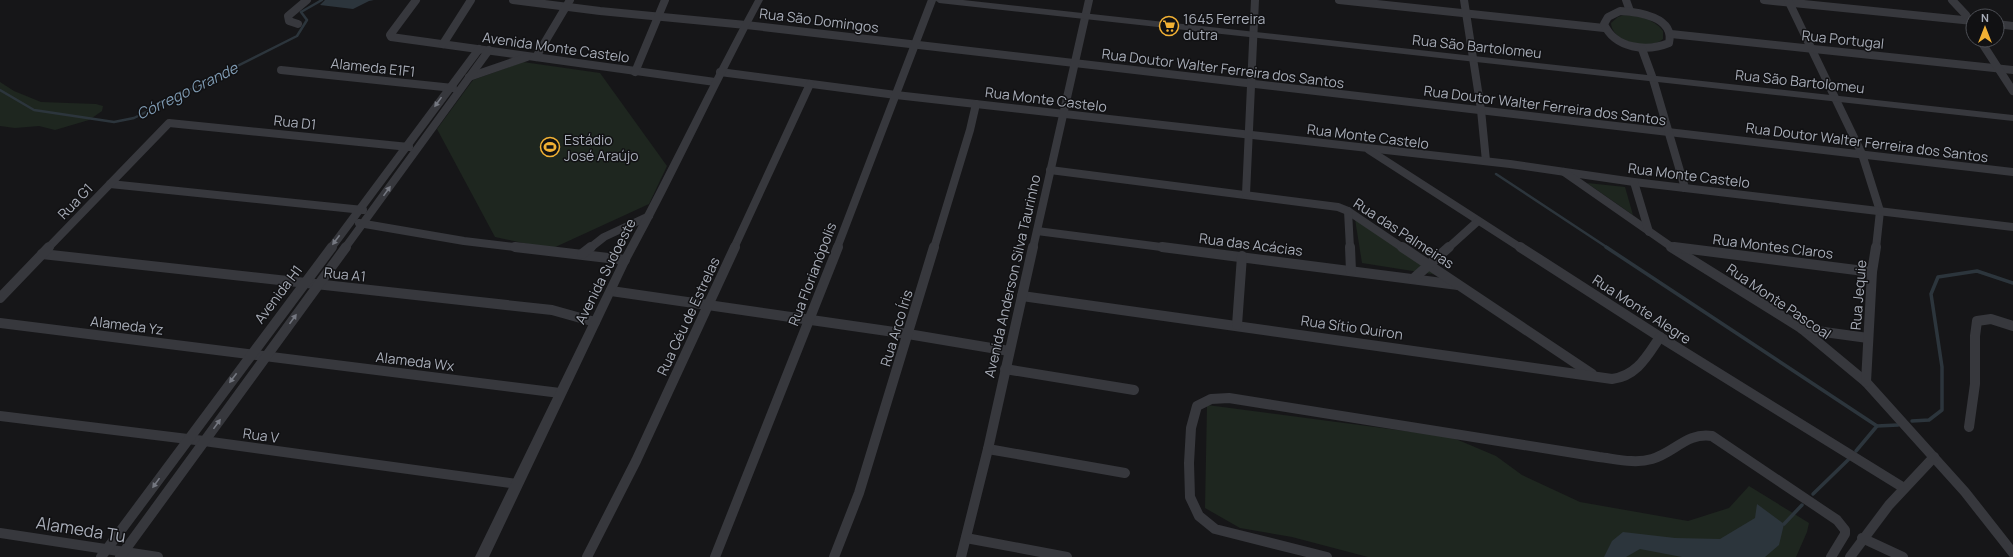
<svg xmlns="http://www.w3.org/2000/svg" width="2013" height="557" font-family="Manrope,sans-serif">
<style>
.green{fill:#1e261f}
.water{fill:#2c353c}
.lines{fill:none;stroke-linecap:round;stroke-linejoin:round}
.stream-far1{stroke:#2c353c;stroke-width:2.5}
.stream{stroke:#2c353c;stroke-width:3.5}
.minor-far1{stroke:#37383d;stroke-width:8}
.minor{stroke:#37383d;stroke-width:10}
.tertiary{fill:#37383d;fill-rule:evenodd}
.oneway{fill:#757881}
.labels{text-anchor:middle;dominant-baseline:central;stroke-width:3;stroke-linejoin:round;paint-order:stroke}
.poi-label{font-size:14px;fill:#a8adb8;stroke:#111113;text-anchor:start}
.street-label{font-size:14px;fill:#a8adb8;stroke:#111113}
.water-label{font-size:15px;font-style:italic;fill:#7f9bb3;stroke:#111113}
.near-street-label{font-size:17px;fill:#a8adb8;stroke:#111113}
</style>
<rect width="100%" height="100%" fill="#161618"/>
<!-- green -->
<g class="green">
<path d="M1624,15C1639,16 1653,18 1663,31V39C1650,51 1612,43 1611,23L1618,17Z"/>
<polygon points="523,62 600,73 667,166 649,204 551,249 495,237 437,129 473,80"/>
<polygon points="0,82 14,91 41,102 96,104 103,106 102,111 89,120 55,130 39,126 15,128 0,126"/>
<polygon points="1587,183 1625,187 1633,215"/>
<polygon points="1355,219 1438,275 1362,263"/>
<polygon points="1207,405 1451,437 1496,456 1522,475 1580,502 1688,521 1729,508 1749,486 1809,523 1807,532 1796,557 1368,557 1292,537 1240,528 1205,508"/>
</g>
<!-- water -->
<g class="water">
<polygon points="325,0 374,0 369,1 353,9 320,5"/>
<polygon points="1757,504 1784,524 1779,545 1765,557 1682,557 1640,549 1626,557 1604,557 1612,541 1623,532 1675,538 1720,539 1755,518"/>
</g>
<g class="lines">
<!-- stream-far1 -->
<g class="stream-far1">
<polyline points="0,90 34,110 114,122 134,118 297,36 307,20 301,12 322,0"/>
<polyline points="1496,174 1608,248"/>
</g>
<!-- stream -->
<g class="stream">
<polyline points="1606,247 1877,426 1898,425"/>
<polyline points="1912,421 1929,420 1942,410 1942,367 1931,294 1938,277 1977,271 2013,283"/>
<polyline points="1856,451 1877,426"/>
<polyline points="1813,494 1849,459"/>
<polyline points="1784,524 1802,505"/>
</g>
<!-- minor-far1 -->
<g class="minor-far1">
<polyline points="416,0 390,35 391,37 715,82"/>
<polyline points="513,0 600,11 746,25 2013,172"/>
<polyline points="1339,0 1604,28"/>
<polyline points="1464,0 1481,110 1486,161"/>
<polyline points="1626,0 1630,11"/>
<polyline points="1764,0 1973,21"/>
<polyline points="1788,0 1862,154 1880,211 1876,248"/>
<polyline points="1952,0 1966,15 1973,28"/>
<path d="M1620,11C1639,12 1675,17 1669,43C1647,52 1615,49 1604,24L1608,17Z"/>
<polyline points="298,24 289,21 288,16 307,0"/>
<polyline points="1997,24 2013,26"/>
<polyline points="1671,34 2013,70"/>
<polyline points="1980,40 2013,91"/>
<polyline points="443,44 471,0"/>
<polyline points="1642,49 1653,79 1685,188"/>
<polyline points="536,57 570,0"/>
<polyline points="281,70 453,88"/>
<polyline points="635,72 665,0"/>
<polyline points="720,72 896,95 1510,164 1634,182 2013,227"/>
<polyline points="469,77 527,57"/>
<polyline points="1369,150 1521,248"/>
<polyline points="1050,170 1338,207 1348,211 1403,248"/>
<polyline points="1564,172 1673,248"/>
<polyline points="1634,182 1649,232"/>
<polyline points="110,184 363,210"/>
<polyline points="1246,194 1255,0"/>
<polyline points="1348,211 1350,248"/>
<polyline points="359,223 464,241 523,248"/>
<polyline points="1037,231 1169,248"/>
<polyline points="1674,247 1682,248"/>
<polyline points="48,248 169,123 409,147"/>
<polyline points="331,248 479,49"/>
<polyline points="345,248 489,50"/>
<polyline points="590,248 604,237 649,216"/>
<polyline points="734,248 810,84"/>
<polyline points="837,248 932,0"/>
<polyline points="934,248 970,130 976,104"/>
<polyline points="1033,248 1089,0"/>
<polyline points="1448,248 1478,221"/>
</g>
<!-- minor -->
<g class="minor">
<polyline points="515,247 625,260"/>
<polyline points="1162,247 1458,285"/>
<polyline points="1350,247 1351,271"/>
<polyline points="1402,247 1592,374"/>
<polyline points="1520,247 1660,337 1904,488"/>
<polyline points="1671,247 1801,328 1866,382 1965,492 2013,553"/>
<polyline points="1674,247 1872,272"/>
<polyline points="42,254 552,310 595,322"/>
<polyline points="582,254 591,247"/>
<polyline points="1413,279 1449,247"/>
<polyline points="611,291 908,334 1009,351"/>
<path d="M1022,296L1612,379C1637,376 1647,356 1660,337"/>
<polyline points="0,298 49,247"/>
<polyline points="0,323 560,393"/>
<polyline points="1237,325 1242,256"/>
<polyline points="1802,329 1868,338"/>
<polyline points="1005,369 1134,390"/>
<polyline points="1866,382 1872,272 1876,247"/>
<polyline points="0,416 204,441 517,484"/>
<polyline points="1969,427 1975,384 1975,336 1977,321 1991,319 2013,326"/>
<polyline points="988,449 1125,473"/>
<polyline points="0,533 158,557"/>
<polyline points="966,538 1067,557"/>
<polyline points="1862,538 1903,557"/>
<polyline points="101,557 332,247"/>
<polyline points="120,557 346,247"/>
<polyline points="587,557 636,461 735,247"/>
<polyline points="715,557 838,247"/>
<polyline points="834,557 859,493 934,247"/>
<polyline points="961,557 988,449 1033,247"/>
<path d="M1327,557L1215,529L1199,516L1190,497L1189,463L1191,428L1197,406L1211,399L1229,398L1599,457C1616,459 1635,464 1652,459C1674,453 1687,432 1712,436L1837,520L1845,530V534L1831,557"/>
<polyline points="1850,557 1889,505 1934,457"/>
</g>
<!-- tertiary -->
<g class="tertiary">
<path d="M755,0H763C717,86 677,174 630,260L489,557H475L620,260C667,174 708,86 755,0Z"/>
<polygon points="935,0 963,0 2013,115 2013,121 939,3"/>
</g>
</g>
<!-- one-way arrows -->
<defs><path id="oneway-solid" d="M-6-.8H1V-3.2L6.5 0L1 3.2V.8H-6Z"/></defs>
<g class="oneway">
<use href="#oneway-solid" transform="translate(438 102) rotate(126)"/>
<use href="#oneway-solid" transform="translate(387 191) rotate(-54)"/>
<use href="#oneway-solid" transform="translate(336 240) rotate(127)"/>
<use href="#oneway-solid" transform="translate(293 319) rotate(-54)"/>
<use href="#oneway-solid" transform="translate(233 378) rotate(127)"/>
<use href="#oneway-solid" transform="translate(217 424) rotate(-54)"/>
<use href="#oneway-solid" transform="translate(156 483) rotate(126)"/>
</g>
<!-- icons -->
<defs>
<symbol id="supermarket-ring" viewBox="-11 -11 22 22"><circle r="9.5" fill="#111113" stroke="#f2b134" stroke-width="1.5"/><path d="M-6-5.5h2.5l.6 2H6L4.5 2H-2.5L-4.4-4H-6ZM-1.5 3.2a1.3 1.3 0 1 0 .1 0ZM3 3.2a1.3 1.3 0 1 0 .1 0Z" fill="#f2b134"/></symbol>
<symbol id="stadium-ring" viewBox="-11 -11 22 22"><circle r="9.5" fill="#111113" stroke="#f2b134" stroke-width="1.5"/><path d="M0-5a6.5 5 0 1 0 0 10a6.5 5 0 1 0 0-10ZM-3.5-1.8h7v3.6h-7Z" fill="#f2b134"/></symbol>
</defs>
<g fill-rule="evenodd">
<use href="#supermarket-ring" x="1158" y="15" width="22" height="22"/>
<use href="#stadium-ring" x="539" y="136" width="22" height="22"/>
</g>
<g class="labels">
<!-- poi labels -->
<g class="poi-label">
<text x="1183" y="18">1645 Ferreira<tspan x="1183" dy="16">dutra</tspan></text>
<text x="564" y="139">Estádio<tspan x="564" dy="16">José Araújo</tspan></text>
</g>
<!-- street labels -->
<g class="street-label">
<text transform="translate(819 20) rotate(7)">Rua São Domingos</text>
<text transform="translate(1843 39) rotate(6)">Rua Portugal</text>
<text transform="translate(1477 46) rotate(6)">Rua São Bartolomeu</text>
<text transform="translate(556 47) rotate(8)">Avenida Monte Castelo</text>
<text transform="translate(373 67) rotate(6)">Alameda E1F1</text>
<text transform="translate(1223 68) rotate(7)">Rua Doutor Walter Ferreira dos Santos</text>
<text transform="translate(1800 81) rotate(6)">Rua São Bartolomeu</text>
<text transform="translate(1046 99) rotate(7)">Rua Monte Castelo</text>
<text transform="translate(1545 105) rotate(7)">Rua Doutor Walter Ferreira dos Santos</text>
<text transform="translate(295 122) rotate(6)">Rua D1</text>
<text transform="translate(1368 136) rotate(7)">Rua Monte Castelo</text>
<text transform="translate(1867 142) rotate(7)">Rua Doutor Walter Ferreira dos Santos</text>
<text transform="translate(1689 175) rotate(7)">Rua Monte Castelo</text>
<text transform="translate(75 201) rotate(-46)">Rua G1</text>
<text transform="translate(1404 233) rotate(33)">Rua das Palmeiras</text>
<text transform="translate(1251 244) rotate(7)">Rua das Acácias</text>
<text transform="translate(1773 246) rotate(7)">Rua Montes Claros</text>
<text transform="translate(605 271) rotate(-63)">Avenida Sudoeste</text>
<text transform="translate(345 274) rotate(6)">Rua A1</text>
<text transform="translate(812 274) rotate(-69)">Rua Florianópolis</text>
<text transform="translate(1012 276) rotate(-77)">Avenida Anderson Silva Taurinho</text>
<text transform="translate(278 294) rotate(-53)">Avenida H1</text>
<text transform="translate(1858 295) rotate(-85)">Rua Jequie</text>
<text transform="translate(1779 301) rotate(34)">Rua Monte Pascoal</text>
<text transform="translate(1642 309) rotate(33)">Rua Monte Alegre</text>
<text transform="translate(688 316) rotate(-65)">Rua Céu de Estrelas</text>
<text transform="translate(127 325) rotate(7)">Alameda Yz</text>
<text transform="translate(1352 327) rotate(8)">Rua Sítio Quiron</text>
<text transform="translate(896 328) rotate(-73)">Rua Arco Íris</text>
<text transform="translate(415 361) rotate(7)">Alameda Wx</text>
<text transform="translate(261 435) rotate(8)">Rua V</text>
</g>
<!-- water labels -->
<g class="water-label">
<text transform="translate(187 91) rotate(-26)">Córrego Grande</text>
</g>
<!-- near-street labels -->
<g class="near-street-label">
<text transform="translate(81 529) rotate(9)">Alameda Tu</text>
</g>
</g>
<!-- north arrow -->
<g transform="translate(1985 28)"><circle r="19" fill="#111113" stroke="#4d4f55"/>
<path d="M0-3L7 15L0 10L-7 15Z" fill="#f2b134"/>
<text y="-6" font-size="11" font-weight="bold" text-anchor="middle" fill="#a8adb8">N</text>
</g>
</svg>
